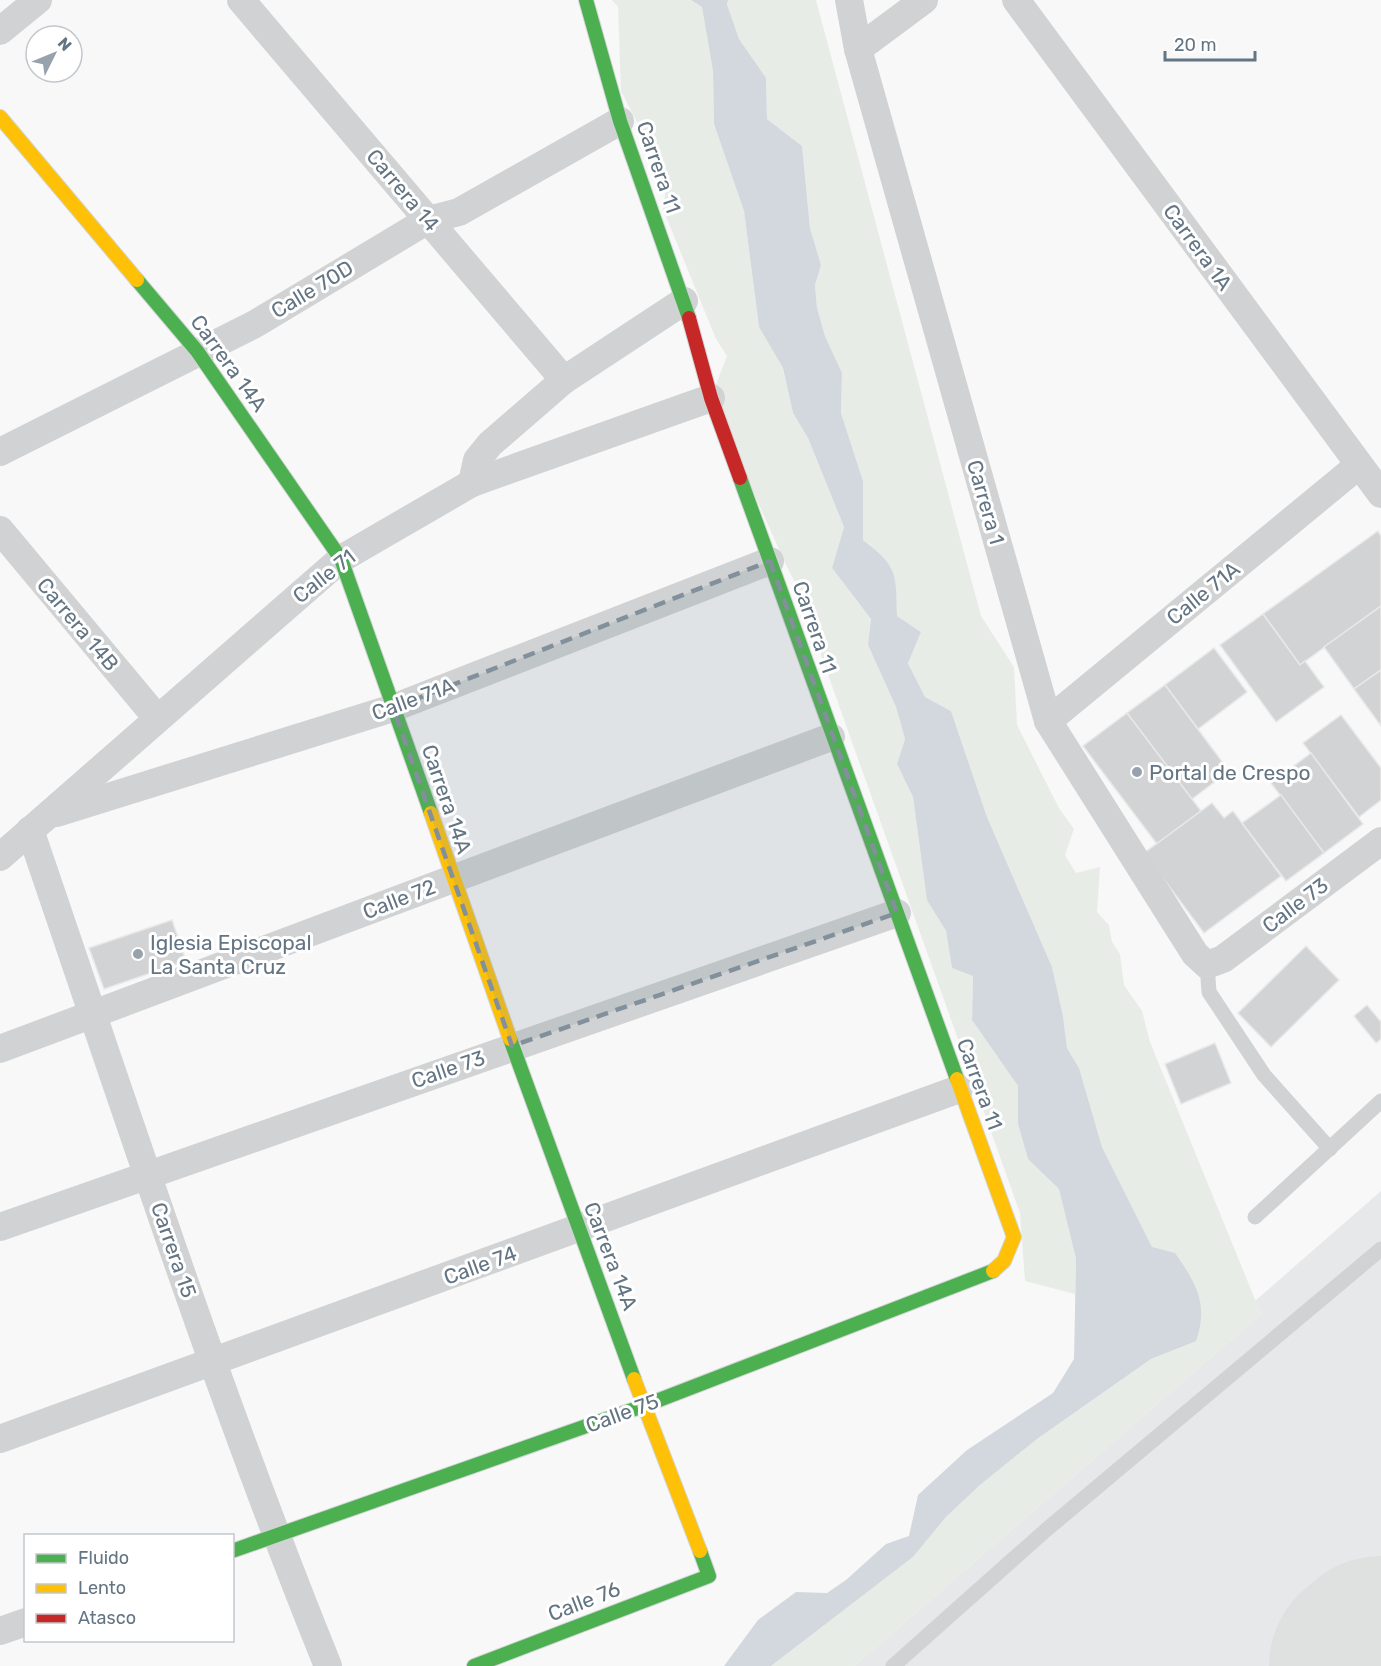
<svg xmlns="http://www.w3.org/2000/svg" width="1381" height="1666" font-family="Rubik,sans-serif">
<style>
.built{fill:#e7e8e9}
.green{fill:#e8ece6}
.water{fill:#d2d8dd}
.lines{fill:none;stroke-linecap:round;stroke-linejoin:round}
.runway{stroke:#dfe0e0;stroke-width:202}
.building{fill:#d2d3d4;stroke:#e8e8e8;stroke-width:1.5}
.fast-casing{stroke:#d3d5d7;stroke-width:16}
.slow-casing{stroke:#d3d5d7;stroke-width:16}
.jam-casing{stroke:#d3d5d7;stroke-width:16}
.lane{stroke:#d0d2d3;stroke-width:15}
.street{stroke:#d0d2d3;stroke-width:28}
.fast{stroke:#4caf50;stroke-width:14}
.slow{stroke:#ffc107;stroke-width:14}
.jam{stroke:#c62828;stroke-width:14}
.marked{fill:#82909c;fill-opacity:0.2;stroke:#82909c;stroke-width:4.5;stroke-dasharray:12 8;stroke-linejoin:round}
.poi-dot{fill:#97a2ac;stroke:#fff;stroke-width:2}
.labels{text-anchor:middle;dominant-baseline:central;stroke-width:6;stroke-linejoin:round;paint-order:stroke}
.street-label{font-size:21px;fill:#637483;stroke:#fff}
.poi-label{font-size:21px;fill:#637483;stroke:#fff;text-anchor:start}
</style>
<rect width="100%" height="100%" fill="#f8f8f8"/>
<!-- built -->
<polygon class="built" points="1381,1191 1381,1666 854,1666 1261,1314 1255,1301"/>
<!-- green -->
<g class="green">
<polygon points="612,0 691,0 702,7 713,71 714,124 744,211 759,327 783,368 793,413 808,438 844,527 832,568 871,619 868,645 896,707 905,739 897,764 913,797 927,899 946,931 952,968 973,975 972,1020 1018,1086 1018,1124 1028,1159 1059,1189 1076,1259 1075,1294 1025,1281 1020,1213 821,655 820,630 786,565 711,397 727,356 716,339 663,209 667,181 621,91 618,7"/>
<path d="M728,0H816L981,616L1014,667L1017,725L1059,808L1074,829L1065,855L1076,873L1100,867L1097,912L1109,925L1112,942L1120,954L1124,985L1142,1011L1150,1042L1261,1314L854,1666H771L913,1557L946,1517L980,1485L1037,1439L1151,1359L1178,1348L1152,1247L1102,1147L1079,1068L1067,1048L1063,1016L1052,967L987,817L951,711L925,697L908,662L921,632L897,616C896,576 897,564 863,540V481L841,413L842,373L825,336L817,308L815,285L821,265L810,228L802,146L767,119L766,78L739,39L727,3Z"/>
</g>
<!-- water -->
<path class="water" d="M691,0H728L727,4L739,39L766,78L767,119L802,146L810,228L821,265L815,285L817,308L825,336L842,373L841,413L863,481V540C898,566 896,574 897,616L921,632L908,663L925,697L951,711L987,817L1052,967L1063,1016L1067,1048L1079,1068L1102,1147L1152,1247L1175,1253C1196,1283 1209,1304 1196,1341L1151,1359L1037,1439L980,1485L946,1517L913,1557L771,1666H724L758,1620L796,1592L827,1593L846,1580L886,1544L909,1536L918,1495L967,1450L1053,1393L1074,1359L1076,1259L1059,1189L1028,1159L1018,1124V1086L972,1020L973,976L952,968L946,931L927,900L913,797L897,764L905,739L896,707L868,645L871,619L832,568L844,527L808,438L793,413L783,368L759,327L744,211L714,124L713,71L702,7Z"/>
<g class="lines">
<!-- runway -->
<polyline class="runway" points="1370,1666 1381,1657"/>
</g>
<!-- building -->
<g class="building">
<polygon points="1378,531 1381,536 1381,606 1300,665 1263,614"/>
<polygon points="1381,606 1381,670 1354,689 1324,647"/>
<polygon points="1263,614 1300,665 1305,661 1324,687 1276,722 1220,645"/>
<polygon points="1214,648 1247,692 1198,729 1165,685"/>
<polygon points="1381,670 1381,726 1354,689"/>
<polygon points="1165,685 1229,771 1192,799 1127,713"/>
<polygon points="1127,713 1201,811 1157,844 1083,746"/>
<polygon points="1341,715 1381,768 1381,800 1359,817 1303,743"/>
<polygon points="1311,753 1363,824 1324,853 1271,783"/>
<polygon points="1281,795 1324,853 1286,881 1242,823"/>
<polygon points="1212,803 1224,818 1233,811 1281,876 1204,933 1144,853"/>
<polygon points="172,920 186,961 104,989 89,948"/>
<polygon points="1306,946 1339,980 1271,1047 1238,1013"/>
<polygon points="1367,1005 1381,1022 1381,1039 1376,1043 1354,1016"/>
<polygon points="1215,1043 1231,1083 1181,1104 1165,1064"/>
</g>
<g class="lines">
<defs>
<g id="fast">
<polyline points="586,0 620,121 689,318"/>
<polyline points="137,280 197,351 341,559 431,813"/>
<polyline points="740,478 957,1079"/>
<polyline points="510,1039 634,1379"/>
<polyline points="232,1551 646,1405 993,1271"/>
<polyline points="474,1666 709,1576 700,1551"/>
</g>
<g id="slow">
<polyline points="0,117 137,280"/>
<polyline points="431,813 510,1039"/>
<polyline points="957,1079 1014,1237 1004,1261 993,1271"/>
<polyline points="634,1379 700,1551"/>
</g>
<polyline id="jam" points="689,318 711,398 740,478"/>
</defs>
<!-- fast casing -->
<use href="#fast" class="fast-casing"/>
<!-- slow casing -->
<use href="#slow" class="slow-casing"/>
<!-- jam casing -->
<use href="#jam" class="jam-casing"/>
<!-- lane -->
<g class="lane">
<polyline points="1207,965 1209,992 1264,1075 1330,1149"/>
<polyline points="1255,1217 1381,1101"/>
<polyline points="893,1666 1046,1530 1381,1249"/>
</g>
<!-- street -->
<g class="street">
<polyline points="241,0 564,380"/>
<polyline points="849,0 858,49 1048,721 1195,954 1207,965 1223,959 1381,841"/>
<polyline points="1016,0 1381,494"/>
<polyline points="0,31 38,0"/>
<polyline points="858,49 924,0"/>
<polyline points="0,452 255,324 428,220 459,212 620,121"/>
<polyline points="472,483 477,460 490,444 564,380 684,301"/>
<polyline points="0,530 157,718"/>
<polyline points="1048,721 1359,465"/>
<polyline points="57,813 393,708 770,561"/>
<path d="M30,830C126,1110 217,1392 328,1666"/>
<polyline points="0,857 341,559 472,483 711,398"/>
<polyline points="0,1049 831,737"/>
<polyline points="0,1227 897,913"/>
<polyline points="0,1439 959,1089"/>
<polyline points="0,1631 26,1622"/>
</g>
<!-- fast -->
<use href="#fast" class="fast"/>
<!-- slow -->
<use href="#slow" class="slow"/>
<!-- jam -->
<use href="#jam" class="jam"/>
</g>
<!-- marked area -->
<path class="marked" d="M770,561L897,913L512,1046L393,708Z"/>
<!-- markers -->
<g class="poi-dot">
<circle cx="1137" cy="772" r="6"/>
<circle cx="138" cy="954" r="6"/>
</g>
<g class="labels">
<!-- street labels -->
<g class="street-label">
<text transform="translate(659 167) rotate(71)">Carrera 11</text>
<text transform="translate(403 190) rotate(50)">Carrera 14</text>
<text transform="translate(1198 247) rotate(54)">Carrera 1A</text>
<text transform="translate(312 289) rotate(-31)">Calle 70D</text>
<text transform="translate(229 363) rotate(54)">Carrera 14A</text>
<text transform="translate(986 502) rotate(74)">Carrera 1</text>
<text transform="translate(324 576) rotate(-38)">Calle 71</text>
<text transform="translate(1203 593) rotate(-39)">Calle 71A</text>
<text transform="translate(78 624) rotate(50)">Carrera 14B</text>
<text transform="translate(815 627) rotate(71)">Carrera 11</text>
<text transform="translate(413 699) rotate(-20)">Calle 71A</text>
<text transform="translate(447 799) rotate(71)">Carrera 14A</text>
<text transform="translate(399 899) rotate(-21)">Calle 72</text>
<text transform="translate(1295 905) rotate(-37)">Calle 73</text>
<text transform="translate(448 1069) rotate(-19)">Calle 73</text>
<text transform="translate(980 1084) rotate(70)">Carrera 11</text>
<text transform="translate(174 1250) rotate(71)">Carrera 15</text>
<text transform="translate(611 1256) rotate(69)">Carrera 14A</text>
<text transform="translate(480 1265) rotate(-20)">Calle 74</text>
<text transform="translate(622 1413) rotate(-20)">Calle 75</text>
<text transform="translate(584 1601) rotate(-21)">Calle 76</text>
</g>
<!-- poi labels -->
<g class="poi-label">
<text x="1149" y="772">Portal de Crespo</text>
<text x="150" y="942">Iglesia Episcopal<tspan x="150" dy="24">La Santa Cruz</tspan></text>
</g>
</g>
<!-- legend -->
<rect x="24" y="1534" width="210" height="108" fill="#ffffff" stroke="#c1c7cd" stroke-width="1.5"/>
<rect x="36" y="1554" width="30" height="9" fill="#4caf50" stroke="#c1c7cd" stroke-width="1.5"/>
<text x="78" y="1564" font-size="18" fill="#637483">Fluido</text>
<rect x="36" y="1584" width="30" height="9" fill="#ffc107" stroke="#c1c7cd" stroke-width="1.5"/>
<text x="78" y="1594" font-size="18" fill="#637483">Lento</text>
<rect x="36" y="1614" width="30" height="9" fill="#c62828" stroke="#c1c7cd" stroke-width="1.5"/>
<text x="78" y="1624" font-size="18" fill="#637483">Atasco</text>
<!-- north arrow -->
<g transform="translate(54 54) rotate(47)"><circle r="28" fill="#ffffff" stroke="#c1c7cd" stroke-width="1.5"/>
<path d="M0-4.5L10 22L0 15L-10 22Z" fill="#97a2ac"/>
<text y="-9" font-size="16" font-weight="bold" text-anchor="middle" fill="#637483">N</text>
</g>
<!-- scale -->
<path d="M1165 51v9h90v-9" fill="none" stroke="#637483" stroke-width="3"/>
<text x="1174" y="51" font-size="18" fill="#637483" stroke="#ffffff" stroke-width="4.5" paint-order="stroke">20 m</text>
</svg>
